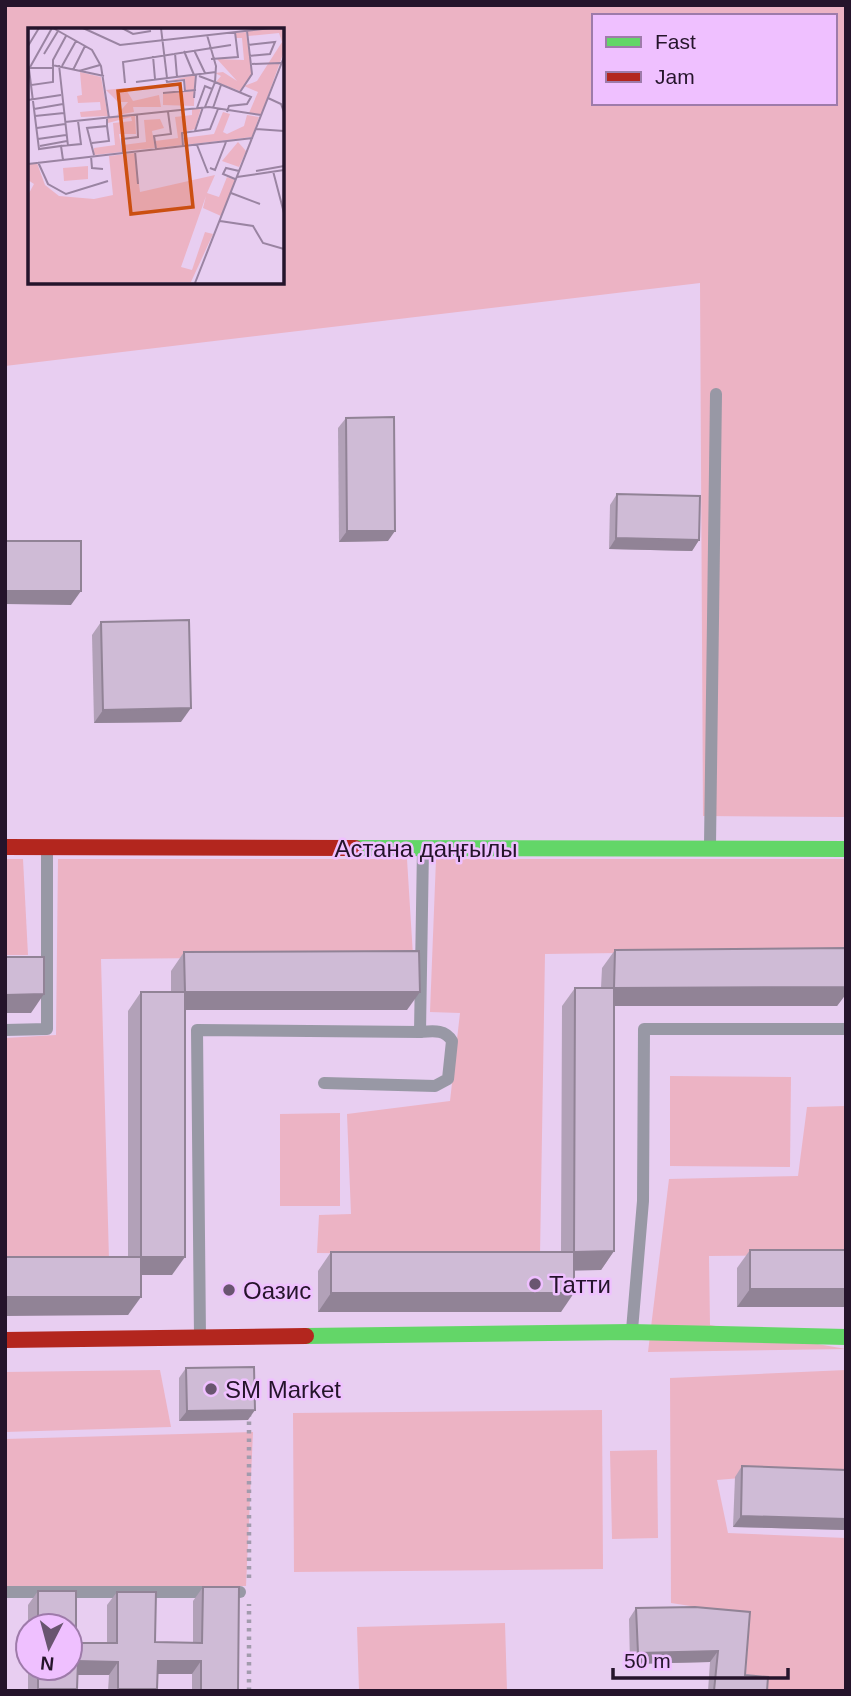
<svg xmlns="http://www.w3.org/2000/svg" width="851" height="1696" font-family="Arial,sans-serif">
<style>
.green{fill:#ecb3c4;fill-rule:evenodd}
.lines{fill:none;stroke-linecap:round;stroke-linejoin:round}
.path{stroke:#a29bad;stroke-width:4.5;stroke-dasharray:3.5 5;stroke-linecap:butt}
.lane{stroke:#9898a5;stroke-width:12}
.fast{stroke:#63d668;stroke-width:16}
.jam{stroke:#b3261e;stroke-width:16}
.wall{fill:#b2a1b8}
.shaded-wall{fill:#918396}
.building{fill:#cfbbd6;stroke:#918396;stroke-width:2}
.poi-dot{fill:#695570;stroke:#efc0ff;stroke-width:2.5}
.labels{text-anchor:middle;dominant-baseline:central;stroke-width:5;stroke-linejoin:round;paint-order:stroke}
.street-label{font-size:24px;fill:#25142b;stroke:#efc0ff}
.poi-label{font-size:24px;fill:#25142b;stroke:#efc0ff;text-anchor:start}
.inset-road{fill:none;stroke:#9a84a2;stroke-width:2}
.view{fill:#cb4f11;fill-opacity:0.15;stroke:#cb4f11;stroke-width:3.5}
.inset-edge{fill:none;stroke:#25142b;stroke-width:3.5}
</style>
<rect width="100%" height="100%" fill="#e8cef1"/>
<!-- green -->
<g class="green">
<path d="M5,5H846V817L703,816L700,283L5,366ZM594,16H835V103H594ZM30,30H282V282H30Z"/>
<polygon points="5,859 23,859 28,955 5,955"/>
<polygon points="58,859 407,859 413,956 101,959 109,1260 5,1261 5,1038 56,1035"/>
<polygon points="436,859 846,859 846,950 545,954 540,1255 317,1253 319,1215 351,1214 347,1114 450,1101 460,1013 430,1012"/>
<polygon points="670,1076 791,1077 790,1167 670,1166"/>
<polygon points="846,1106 846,1255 709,1256 710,1325 846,1349 648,1352 669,1179 798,1176 807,1107"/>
<polygon points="340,1113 340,1206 280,1206 280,1114"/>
<polygon points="160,1370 171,1427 5,1432 5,1372"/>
<polygon points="846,1370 846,1469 717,1480 728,1533 846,1538 846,1691 765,1691 768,1677 746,1674 749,1615 671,1603 670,1378"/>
<polygon points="602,1410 603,1569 294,1572 293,1413"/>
<polygon points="253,1432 246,1586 5,1586 5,1439"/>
<polygon points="657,1450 658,1538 612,1539 610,1451"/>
<polygon points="505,1623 507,1691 359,1691 357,1627"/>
</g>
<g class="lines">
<!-- path -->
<g class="path">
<polyline points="249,1578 249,1415"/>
<polyline points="249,1691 249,1604"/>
</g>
<!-- lane -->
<g class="lane">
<polyline points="710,845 716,394"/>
<polyline points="5,1030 47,1029 47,848"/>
<path d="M324,1083L435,1086L448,1079L452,1041C445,1029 433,1031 420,1032"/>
<polyline points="632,1330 643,1201 644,1029 846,1029"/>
<polyline points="200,1337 197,1030 420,1032 423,848"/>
<polyline points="5,1592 240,1592"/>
</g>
<!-- fast -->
<g class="fast">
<polyline points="355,848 846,849"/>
<polyline points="306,1336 631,1332 846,1337"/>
</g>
<!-- jam -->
<g class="jam">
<polyline points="5,847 355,848"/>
<polyline points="5,1340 306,1336"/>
</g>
</g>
<!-- wall -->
<g class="wall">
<polygon points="346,418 388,541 339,542 338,428"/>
<polygon points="617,494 699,540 692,551 609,549 610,505"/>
<polygon points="101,622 181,722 94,723 92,635"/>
<polygon points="846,948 846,994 837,1006 614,1006 614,1251 601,1270 574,1270 561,1312 318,1312 318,1271 331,1252 561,1252 562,1006 575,988 601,988 602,968 615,950"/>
<polygon points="184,952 407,1010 185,1010 172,1275 141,1275 128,1315 128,1011 141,992 171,992 171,971"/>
<polygon points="750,1250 846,1250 846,1307 737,1307 737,1268"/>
<polygon points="186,1368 248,1420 179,1421 179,1378"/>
<polygon points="742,1466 846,1470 846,1530 733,1527 735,1477"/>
<polygon points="203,1587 239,1587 238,1691 192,1691 192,1674 158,1674 157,1689 156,1691 108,1691 109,1675 77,1675 77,1689 76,1691 28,1691 28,1668 70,1668 70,1626 28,1626 28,1605 38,1591 76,1591 76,1643 107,1643 107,1605 117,1592 156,1592 155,1642 193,1642 193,1601"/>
<polygon points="695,1607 745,1675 767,1691 708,1691 710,1662 630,1664 629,1619 636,1608"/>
</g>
<!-- shaded-wall -->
<g class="shaded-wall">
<polygon points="347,531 395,531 388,541 339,542"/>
<polygon points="616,538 699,540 692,551 609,549"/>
<polygon points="5,591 81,591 71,605 5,604"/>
<polygon points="191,708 181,722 94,723 103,710"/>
<polygon points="846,987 846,994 837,1006 601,1006 614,988"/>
<polygon points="185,992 420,992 407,1010 172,1010"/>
<polygon points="44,994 31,1013 5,1013 5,995"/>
<polygon points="614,1251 601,1270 561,1271 574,1252"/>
<polygon points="141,1257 185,1257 172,1275 128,1275"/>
<polygon points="750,1289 846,1289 846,1307 737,1307"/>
<polygon points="331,1293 574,1293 561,1312 318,1312"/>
<polygon points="5,1297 141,1297 128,1315 5,1316"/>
<polygon points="255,1410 248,1420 179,1421 187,1411"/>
<polygon points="741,1516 846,1519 846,1530 733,1527"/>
<polygon points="718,1651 710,1662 630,1664 638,1653"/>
<polygon points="78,1661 118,1662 109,1675 68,1675"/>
<polygon points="158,1661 201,1661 192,1674 148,1674"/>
<polygon points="38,1689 77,1689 76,1691 36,1691"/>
<polygon points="118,1689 157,1689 156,1691 116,1691"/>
</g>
<!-- building -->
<g class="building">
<polygon points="394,417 395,531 347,531 346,418"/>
<polygon points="617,494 700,496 699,540 616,538"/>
<rect x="5" y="541" width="76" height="50"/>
<polygon points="189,620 191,708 103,710 101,622"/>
<polygon points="846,948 846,987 614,988 615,950"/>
<polygon points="419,951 420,992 185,992 184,952"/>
<polygon points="5,957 44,957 44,994 5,995"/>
<polygon points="575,988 614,988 614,1251 574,1252"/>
<rect x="141" y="992" width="44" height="265"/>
<rect x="750" y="1250" width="96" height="39"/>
<rect x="331" y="1252" width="243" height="41"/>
<rect x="5" y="1257" width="136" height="40"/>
<polygon points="254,1367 255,1410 187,1411 186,1368"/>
<polygon points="742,1466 846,1470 846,1519 741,1516"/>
<polygon points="203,1587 239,1587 238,1691 201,1691 201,1661 158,1661 157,1689 118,1689 118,1662 78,1661 77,1689 38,1689 38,1668 70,1668 70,1626 38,1626 38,1591 76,1591 76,1643 117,1643 117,1592 156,1592 155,1642 202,1643"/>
<polygon points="695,1607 750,1612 745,1675 768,1677 767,1691 714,1691 718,1651 638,1653 636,1608"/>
</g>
<!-- markers -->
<g class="poi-dot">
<circle cx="535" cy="1284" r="7"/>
<circle cx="229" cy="1290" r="7"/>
<circle cx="211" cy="1389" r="7"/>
</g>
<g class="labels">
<!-- street labels -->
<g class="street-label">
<text x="426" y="848">Астана даңғылы</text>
</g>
<!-- poi labels -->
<g class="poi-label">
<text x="549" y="1284">Татти</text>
<text x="243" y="1290">Оазис</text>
<text x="225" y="1389">SM Market</text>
</g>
</g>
<!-- overview -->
<g transform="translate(28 28)">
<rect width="256" height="256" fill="#e8cef1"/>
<path d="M255,0V26L233,87L221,85L230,64L216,58L229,53L254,14L251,5L220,8L219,3ZM218,4L224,46L212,63L188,54L193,48L187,45L195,44L209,53L189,31L216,32L214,10H208V5ZM52,44L73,49L80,88L53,89L52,84L73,82L72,74L50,75L49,68L54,67ZM167,47L166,78L135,77V66L158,63L157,51L139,53ZM97,60L105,73L131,67L133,79H105L106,84L89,87L100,74H90L78,62ZM164,80H173L167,101L153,105L154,117L129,120L127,113L150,110L147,89L164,87ZM195,84L202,86L195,104L199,106L216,98L219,87L231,89L224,109L157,117L155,110L186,106ZM107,86L108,106H91L94,124L66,127V120L87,117L85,95L104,93L103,89L80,95L79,89ZM132,91L136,100L124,103L127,120L95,123V117L118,114L116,92ZM210,114L218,123L211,139L194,133ZM107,125L112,164L187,147L179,165L191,169L199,149L207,152L193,188L175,180L178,168L153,239L164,242L177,204L185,206L163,254L0,255V167L6,156L0,152V136L9,135L17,157L31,168L66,171L85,167L81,128ZM60,138V151L36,153L35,140Z" fill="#ecb3c4"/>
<path class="inset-road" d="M25,0L64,22L73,38L81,90M55,0L92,17L243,0M94,0L105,6L123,3M133,0L139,50M179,7L188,38L187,54L223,69L219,76L201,78L199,84M220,17L247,14L242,26L221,28M0,18L11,0M166,22L177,45M156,23L166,47M147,25L149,49M16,26L30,3M125,28L127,51M183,31L210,29L207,4M224,36L253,35M24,37L76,48M31,37L40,118M34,38L48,13M1,40H24M45,42L57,18M51,43L72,37M171,48L187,54L177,79M138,50L139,54L156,52L157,63M108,54L188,44M97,55L95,34L203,17M3,57L1,41L24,0M212,64L224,46L219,3M135,65L168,62M166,70L168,47M240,70L253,76L256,84M0,72L33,67M169,80L177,58L184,61M185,80L193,57M6,81L35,76M7,88L36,85M37,94L181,79L233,87M9,100L37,96M228,101L256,103M167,103L175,79M10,111L38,107M64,115L81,113L79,98M169,117L180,145M12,118L39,113M33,118L53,116L50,93M155,118L154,105L182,101L190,81M128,121L126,108L143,106L140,84M107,123L110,156M95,124L94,111L110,109L109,87M66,127L59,100L79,98V90M63,128L64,140L75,141M35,132L33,118L11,121L3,57L25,54V32L38,8M10,134L20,156L38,166L80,153M0,136L225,110M182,140L187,142L198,114M228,143L256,138M245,143L256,185M209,149L256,142M207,151L195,146L198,140L211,143M203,165L232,176M192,193L225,198L235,215L256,221M167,255L256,29"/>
<path class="view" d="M152,56L165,179L103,186L90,63Z"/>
<rect width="256" height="256" class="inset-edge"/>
</g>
<!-- border -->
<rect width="851" height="1696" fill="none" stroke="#25142b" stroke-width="14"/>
<!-- legend -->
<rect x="592" y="14" width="245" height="91" fill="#efc0ff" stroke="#9e7baa" stroke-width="2"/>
<rect x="606" y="37" width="35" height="10" fill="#63d668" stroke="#9e7baa" stroke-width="2"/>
<text x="655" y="49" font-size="21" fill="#25142b">Fast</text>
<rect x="606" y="72" width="35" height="10" fill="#b3261e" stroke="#9e7baa" stroke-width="2"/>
<text x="655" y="84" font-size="21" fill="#25142b">Jam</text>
<!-- north arrow -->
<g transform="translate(49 1647) rotate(186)"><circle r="33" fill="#efc0ff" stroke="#9e7baa" stroke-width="2"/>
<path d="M0-5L12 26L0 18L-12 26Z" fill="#695570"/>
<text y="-10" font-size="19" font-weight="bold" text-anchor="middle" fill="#25142b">N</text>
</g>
<!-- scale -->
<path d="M613 1668v10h175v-10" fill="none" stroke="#25142b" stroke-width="3.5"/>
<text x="624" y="1668" font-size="21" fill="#25142b" stroke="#efc0ff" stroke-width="5" paint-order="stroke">50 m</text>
</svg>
